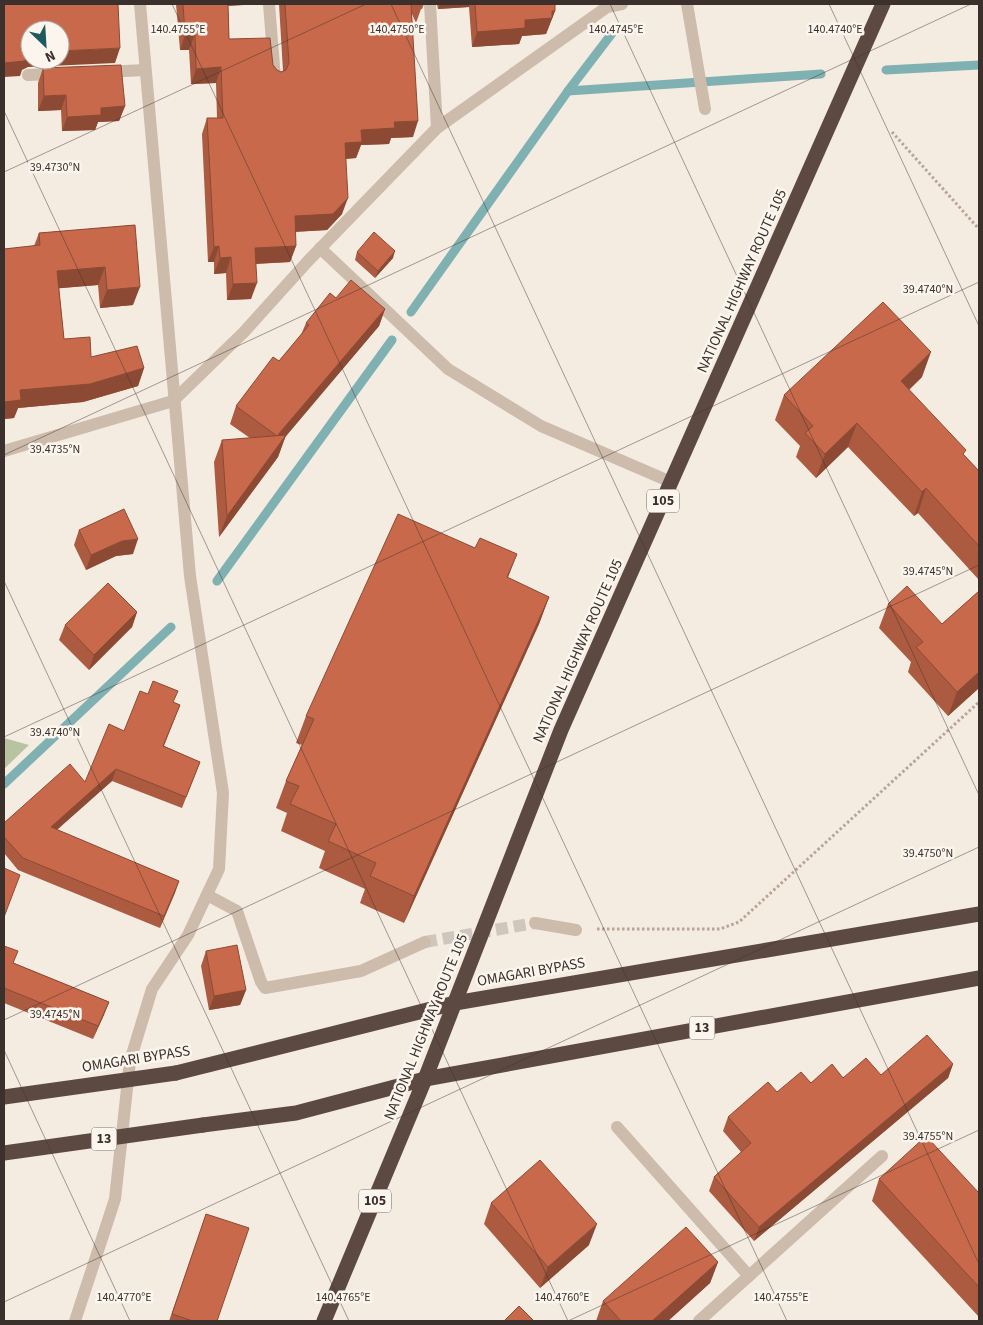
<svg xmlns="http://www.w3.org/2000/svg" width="983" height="1325" font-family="'Source Sans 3',sans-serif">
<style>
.green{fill:#b8c4a0}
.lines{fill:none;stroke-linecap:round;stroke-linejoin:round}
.stream{stroke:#7fb0b2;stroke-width:9}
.minor-tunnel{stroke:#cfc6bd;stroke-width:12;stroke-dasharray:12 6;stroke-linecap:butt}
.path{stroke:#b9a596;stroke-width:3;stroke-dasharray:2.5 2.5;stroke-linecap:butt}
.minor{stroke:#cdbbac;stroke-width:12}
.highway{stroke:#5c4a42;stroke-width:15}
.highway-bridge{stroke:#5c4a42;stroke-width:15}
.wall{fill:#ac5a40}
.shaded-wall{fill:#8c4a34}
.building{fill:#c8694b;stroke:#8c4a34}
.ticks{fill:none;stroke:#3b302b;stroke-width:1;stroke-opacity:0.45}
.labels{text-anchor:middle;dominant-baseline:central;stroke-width:5;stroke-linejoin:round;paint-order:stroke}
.shield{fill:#fbf5ee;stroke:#756b66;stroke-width:1}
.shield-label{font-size:14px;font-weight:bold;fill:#3b302b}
.street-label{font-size:15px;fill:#3b302b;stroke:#fbf5ee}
.ticks-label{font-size:12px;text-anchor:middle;fill:#3b302b;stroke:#fbf5ee;stroke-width:5;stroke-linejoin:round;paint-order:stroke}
</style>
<rect width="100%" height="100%" fill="#f4ebe1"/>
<!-- green -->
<polygon class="green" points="4,738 29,745 4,769"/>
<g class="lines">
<!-- stream -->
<g class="stream">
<polyline points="886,70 979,65"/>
<polyline points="568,91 821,74"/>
<polyline points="411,312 568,91 613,32"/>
<polyline points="217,581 392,340"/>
<polyline points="4,784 171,627"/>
</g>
<!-- minor-tunnel -->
<polyline class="minor-tunnel" points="425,942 535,923"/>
<!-- path -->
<g class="path">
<polyline points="892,132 979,229"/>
<polyline points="597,929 720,929 739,922 979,702"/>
</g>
<!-- minor -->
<g class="minor">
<polyline points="269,4 275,79"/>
<polyline points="430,4 437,128"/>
<polyline points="687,4 705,109"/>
<polyline points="105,72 145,70"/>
<polyline points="28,75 57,74"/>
<polyline points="320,248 448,369 541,426 671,482"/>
<polyline points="4,451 173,401 244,332 308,261 437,128 607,7 622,4"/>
<polyline points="207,895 237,911 261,982 265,988 361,971 425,942"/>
<polyline points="535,923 576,930"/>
<polyline points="617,1127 749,1276"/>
<polyline points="75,1321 115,1199 130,1061 152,989 188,935 219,869 223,793 190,576 140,4"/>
<polyline points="699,1321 882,1156"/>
</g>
<!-- highway -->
<g class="highway">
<polyline points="176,1073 455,1003 979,914"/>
<polyline points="203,1125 296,1113 425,1079 979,978"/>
<polyline points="324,1321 425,1079 561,730 883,4"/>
</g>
<!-- highway-bridge -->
<g class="highway-bridge">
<polyline points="4,1097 176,1073"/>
<polyline points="4,1153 203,1125"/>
</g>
</g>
<!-- wall -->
<g class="wall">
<polygon points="176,4 261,4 228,6 229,39 273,65 277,70 281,72 283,71 279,4 424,4 422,9 421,9 416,23 412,14 413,137 391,138 389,144 361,145 356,158 346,159 342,214 327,230 295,232 296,246 290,262 256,264 251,299 227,300 226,273 214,274 214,262 208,262 202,134 207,118 217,118 216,83 191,84 189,50 180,50"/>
<polygon points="437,4 555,4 555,11 546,34 522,36 519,44 472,47 469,7 438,9"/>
<polygon points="43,68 125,106 119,121 98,122 95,130 62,131 61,110 38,111 38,83"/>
<polygon points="135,225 133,305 100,308 98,285 59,288 64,339 91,357 144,368 138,386 83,402 18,408 14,418 4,419 4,249 34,246 39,233"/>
<polygon points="357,252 393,258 375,278 355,260"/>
<polygon points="336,298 385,309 379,326 286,435 278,457 219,537 214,462 222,440 250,438 230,424 236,406 279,361 301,335 306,323"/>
<polygon points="922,377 909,390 964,455 979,471 979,580 918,513 914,516 848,447 816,478 796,457 800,446 775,420 784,395"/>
<polygon points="79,530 133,554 116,556 86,570 74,545"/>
<polygon points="508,578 549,597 539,624 404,923 360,903 365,889 319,868 325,851 281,831 287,813 276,808 286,781 302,745 296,743 306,716"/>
<polygon points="979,591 979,688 948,716 908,672 911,662 879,628 888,604 942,624"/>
<polygon points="137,612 132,627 89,670 59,640 65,625"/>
<polygon points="148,694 180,705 164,746 200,762 182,808 112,781 57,830 179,881 160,928 18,870 4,853 4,823 85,782 124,731"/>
<polygon points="4,946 14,963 109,1002 93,1039 4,1003"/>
<polygon points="206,951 246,990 240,1005 209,1010 201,966"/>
<polygon points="953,1064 948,1078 754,1241 709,1191 714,1177 741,1152 723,1131 728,1117 777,1092 811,1083 843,1078 881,1075"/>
<polygon points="879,1179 979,1193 979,1317 872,1201"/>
<polygon points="491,1203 589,1245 540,1288 484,1224"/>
<polygon points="206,1214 217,1321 169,1321 199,1235"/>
<polygon points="718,1262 710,1283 668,1321 596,1321 603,1301"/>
</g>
<!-- shaded-wall -->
<g class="shaded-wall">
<polygon points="222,4 261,4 221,6"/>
<polygon points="440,4 470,4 469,7 438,9"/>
<polygon points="552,11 555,11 546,34 522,36 519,44 472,47 477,32 525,20"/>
<polygon points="195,34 189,50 180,50 185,35"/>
<polygon points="120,48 115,63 28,67 22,70 20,76 4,77 4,63 30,54 30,60 60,60 60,51"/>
<polygon points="221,67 216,83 191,84 196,69"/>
<polygon points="66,95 61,110 38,111 44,96"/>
<polygon points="125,106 119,121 98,122 95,130 62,131 67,117 101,108"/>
<polygon points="418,121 413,137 391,138 389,144 361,145 356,158 340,159 345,143 361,130 394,122"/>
<polygon points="348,198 342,214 327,230 289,232 295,216"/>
<polygon points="219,246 214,262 208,262 214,247"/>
<polygon points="296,246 290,262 249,264 255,248"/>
<polygon points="395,251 393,258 375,278 378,271"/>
<polygon points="231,257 226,273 214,274 220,258"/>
<polygon points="105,267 98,285 51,289 57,271"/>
<polygon points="257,283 251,299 227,300 233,284"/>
<polygon points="140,287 133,305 100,308 107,290"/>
<polygon points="385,309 379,326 271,454 277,436"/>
<polygon points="931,352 922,377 892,405 901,381"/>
<polygon points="144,368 138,386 83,402 18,408 14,418 4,419 4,402 20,390"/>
<polygon points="857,423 848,447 816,478 825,454"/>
<polygon points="286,435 278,457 219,537 227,516"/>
<polygon points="926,488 918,513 914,516 922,492"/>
<polygon points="138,539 133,554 116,556 86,570 91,555 122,541"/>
<polygon points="517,554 507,580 507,577"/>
<polygon points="549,597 539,624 404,923 414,896"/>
<polygon points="137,612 132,627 89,670 94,655"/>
<polygon points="979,672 979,688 948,716 957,692"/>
<polygon points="116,769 112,781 46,839 51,827"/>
<polygon points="179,881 175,893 160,928 164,916"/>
<polygon points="246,990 240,1005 209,1010 214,996"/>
<polygon points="109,1002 104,1015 93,1039 98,1026"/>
<polygon points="953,1064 948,1078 754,1241 759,1227"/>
<polygon points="597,1224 589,1245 540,1288 548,1267"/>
<polygon points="718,1262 710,1283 668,1321 652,1321"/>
</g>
<!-- building -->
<g class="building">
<polygon points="4,4 118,4 120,48 60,51 60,30 30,30 30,54 26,56 25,61 4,63"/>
<polygon points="183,4 228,4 229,39 270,38 273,65 277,70 281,72 286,70 289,63 285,4 411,4 418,121 394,122 395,128 361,130 362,142 345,143 348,198 333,214 295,216 296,246 255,248 257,283 233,284 231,257 220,258 219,246 214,247 207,118 223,118 221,67 196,69 195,34 185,35"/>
<polygon points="475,4 555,4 555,11 552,11 552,18 525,20 525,28 477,32"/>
<polygon points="121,65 125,106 101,108 101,115 67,117 66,95 44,96 43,68"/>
<polygon points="135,225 140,287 107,290 105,267 57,271 64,339 90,337 91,357 137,346 144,368 90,384 20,390 21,400 4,402 4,249 40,245 39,233"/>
<polygon points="374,232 395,251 378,271 357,252"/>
<polygon points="351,280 385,309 277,436 236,406 273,357 279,361 309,325 306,323 330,293 336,298"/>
<polygon points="883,302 931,352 901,381 966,450 963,454 979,471 979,546 926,488 922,492 857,423 825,454 805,433 813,426 784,395"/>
<polygon points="286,435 227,516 222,440"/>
<polygon points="124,509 138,539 122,541 91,555 79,530"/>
<polygon points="398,514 475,548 480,538 517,554 507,577 549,597 414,896 370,876 376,863 328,841 336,824 290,804 299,786 286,781 314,719 306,716"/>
<polygon points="108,583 137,612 94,655 65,625"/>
<polygon points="907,586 942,624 979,591 979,672 957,692 916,647 923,642 888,604"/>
<polygon points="153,681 178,691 173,702 180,705 163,746 200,762 186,797 116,769 51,827 179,881 164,916 23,858 4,837 4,823 70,764 85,782 109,724 124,731 140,691 148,694"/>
<polygon points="4,868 20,875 4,917"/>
<polygon points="237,945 246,990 214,996 206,951"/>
<polygon points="4,946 18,951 13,963 109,1002 98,1026 4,988"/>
<polygon points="927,1035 953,1064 759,1227 714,1177 751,1143 728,1117 768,1082 777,1092 801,1072 811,1083 832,1064 843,1078 866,1058 881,1075"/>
<polygon points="926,1136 979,1193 979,1287 879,1179"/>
<polygon points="540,1160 597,1224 548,1267 491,1203"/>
<polygon points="206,1214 249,1228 217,1321 193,1321 172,1314"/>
<polygon points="686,1227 718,1262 652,1321 621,1321 603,1301"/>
<polygon points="519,1306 534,1321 504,1321"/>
</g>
<!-- ticks -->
<path class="ticks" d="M172,4L787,1321M391,4L979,1264M610,4L979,795M829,4L979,326M4,111L568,1321M4,172L366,4M4,455L971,4M4,581L349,1321M4,737L979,282M4,1020L979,565M4,1050L130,1321M4,1302L979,847M568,1321L979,1130"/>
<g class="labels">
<!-- shield labels -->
<g class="shield">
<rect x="647" y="489.5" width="32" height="23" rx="4"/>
<rect x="689.5" y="1016.5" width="25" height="23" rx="4"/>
<rect x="91.5" y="1127.5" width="25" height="23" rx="4"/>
<rect x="359" y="1189.5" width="32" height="23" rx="4"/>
</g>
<g class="shield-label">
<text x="663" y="501">105</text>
<text x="702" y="1028">13</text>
<text x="104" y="1139">13</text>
<text x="375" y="1201">105</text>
</g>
<!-- street labels -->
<g class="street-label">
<text transform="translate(742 281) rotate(-66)">NATIONAL HIGHWAY ROUTE 105</text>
<text transform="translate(578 651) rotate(-66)">NATIONAL HIGHWAY ROUTE 105</text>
<text transform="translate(531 972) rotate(-10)">OMAGARI BYPASS</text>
<text transform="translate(426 1027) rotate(-68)">NATIONAL HIGHWAY ROUTE 105</text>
<text transform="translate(136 1059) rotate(-9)">OMAGARI BYPASS</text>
</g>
</g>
<g class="ticks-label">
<text x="178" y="33">140.4755°E</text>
<text x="397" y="33">140.4750°E</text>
<text x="616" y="33">140.4745°E</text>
<text x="835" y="33">140.4740°E</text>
<text x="55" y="171">39.4730°N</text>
<text x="928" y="293">39.4740°N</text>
<text x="55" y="453">39.4735°N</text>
<text x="928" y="575">39.4745°N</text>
<text x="55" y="736">39.4740°N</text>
<text x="928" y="857">39.4750°N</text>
<text x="55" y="1018">39.4745°N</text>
<text x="928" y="1140">39.4755°N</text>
<text x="124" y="1301">140.4770°E</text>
<text x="343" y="1301">140.4765°E</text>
<text x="562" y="1301">140.4760°E</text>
<text x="781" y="1301">140.4755°E</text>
</g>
<!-- border -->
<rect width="983" height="1325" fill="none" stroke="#3b302b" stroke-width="10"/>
<!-- north arrow -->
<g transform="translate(45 45) rotate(155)"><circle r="24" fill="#fbf5ee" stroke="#aea6a0"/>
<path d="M0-4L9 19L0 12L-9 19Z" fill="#1f5a5e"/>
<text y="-8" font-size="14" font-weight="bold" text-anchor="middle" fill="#3b302b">N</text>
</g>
</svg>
